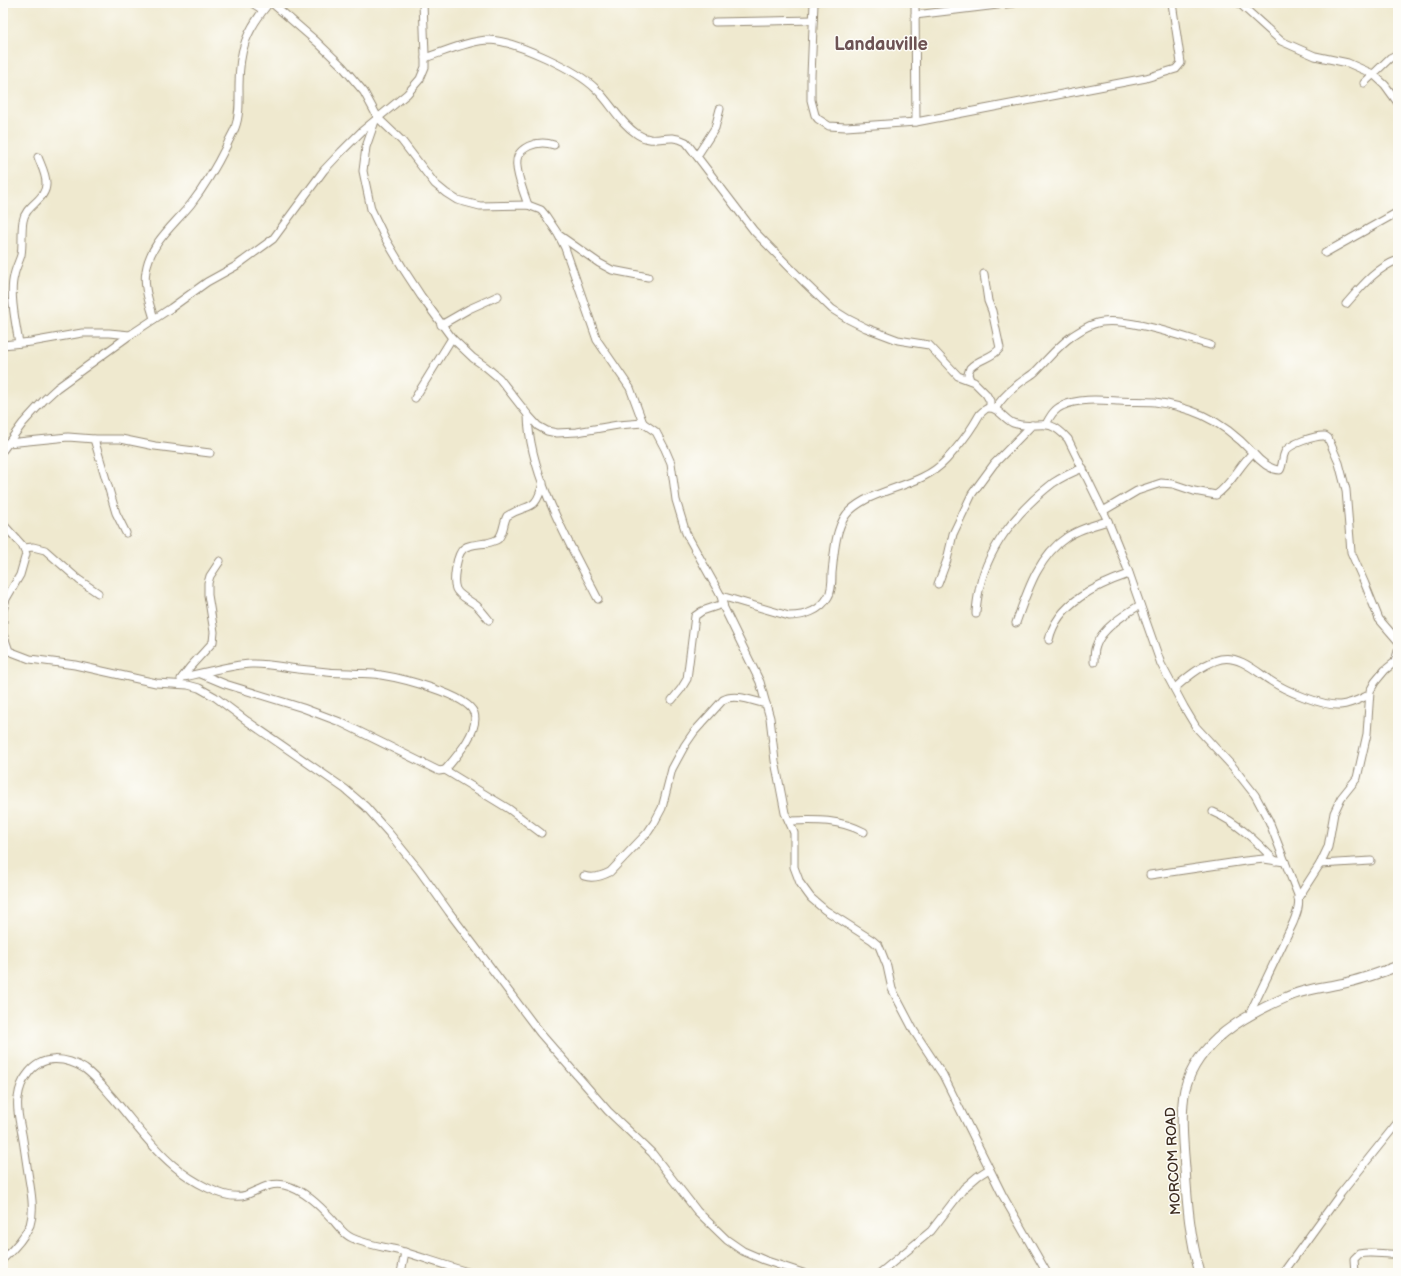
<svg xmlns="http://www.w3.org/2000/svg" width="1401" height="1276" font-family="'Balsamiq Sans',sans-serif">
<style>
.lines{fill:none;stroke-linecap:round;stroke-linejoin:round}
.minor-casing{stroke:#958a76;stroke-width:9}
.tertiary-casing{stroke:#958a76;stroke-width:11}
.minor{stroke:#fff;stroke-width:7}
.tertiary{stroke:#fff;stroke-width:9}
.labels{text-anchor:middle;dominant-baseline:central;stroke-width:3;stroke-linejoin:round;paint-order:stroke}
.street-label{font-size:14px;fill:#3b2a1e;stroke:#fdfcf7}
.district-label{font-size:18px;font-weight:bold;fill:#6d5354;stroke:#fdfcf7}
</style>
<rect width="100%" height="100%" fill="#fdfcf7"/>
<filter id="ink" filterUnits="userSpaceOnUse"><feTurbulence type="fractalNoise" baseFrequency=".025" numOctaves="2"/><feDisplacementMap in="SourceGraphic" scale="8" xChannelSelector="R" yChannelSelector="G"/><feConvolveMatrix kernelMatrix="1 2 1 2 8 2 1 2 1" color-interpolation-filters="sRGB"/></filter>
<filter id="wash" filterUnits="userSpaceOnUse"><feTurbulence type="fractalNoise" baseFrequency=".012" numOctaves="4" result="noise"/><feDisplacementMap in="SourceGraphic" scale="16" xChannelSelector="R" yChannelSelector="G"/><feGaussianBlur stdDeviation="0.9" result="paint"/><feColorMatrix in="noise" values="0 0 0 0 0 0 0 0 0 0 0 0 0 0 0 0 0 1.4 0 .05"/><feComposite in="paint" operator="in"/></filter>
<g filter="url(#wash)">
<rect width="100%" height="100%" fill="#efe9cf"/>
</g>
<g filter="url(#ink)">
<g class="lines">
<defs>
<g id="minor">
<polyline points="252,3 263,10"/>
<polyline points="272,3 317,42 342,66 364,92 378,118 402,141 435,184 446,193 457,200 480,206 528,205 541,210 546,216 558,234 565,248 597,340 630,388 643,423 656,432 665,449 671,463 676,500 686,533 721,596 724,608 760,682 764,697 770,718 775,761 785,813 792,828 794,833 794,867 800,883 811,898 825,910 872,940 879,946 887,966 892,989 914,1031 943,1075 1003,1196 1047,1273"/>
<polyline points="814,3 811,76 811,100 815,115 818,119 829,126 846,127 916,122 1146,78 1176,69 1181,63 1172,3"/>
<polyline points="915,3 916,122"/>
<polyline points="1239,3 1281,41 1315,56 1348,63 1373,74 1385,85 1398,103"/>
<polyline points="915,15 1014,3"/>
<polyline points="715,22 813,20"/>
<path d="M425,58C443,52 471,40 489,40C516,41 577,70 596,89C611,103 619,122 637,134C657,147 666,131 686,142L754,231L806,284L832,309L848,319L866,328L898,340L929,345L958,376L974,382L986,394L990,401V408"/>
<polyline points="1364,83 1390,58 1398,54"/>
<polyline points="375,121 366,147 363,171 371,209 385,238 404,270 421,296 452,338 473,358 486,367 499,378 528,415 538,426 547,431 557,433 577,432 618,425 643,423"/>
<polyline points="697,156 715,128 720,109"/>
<path d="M528,205C524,193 513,167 518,156C520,151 525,148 529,146C538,142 545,142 554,145"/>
<polyline points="559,235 599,263 612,270 648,277"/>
<polyline points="1325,253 1398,212"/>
<path d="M1346,304C1361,287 1376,268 1398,260"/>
<path d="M154,319C150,304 143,287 146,271C150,243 174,225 191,204C205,186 217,165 227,145C229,139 233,134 235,128C240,115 239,100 239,86C239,50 246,31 269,3"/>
<polyline points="441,325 469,309 498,296"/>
<path d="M19,343C16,325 9,293 14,276C15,269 19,262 21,255C23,244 21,232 23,221C25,205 47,200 46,183C46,174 41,165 38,157"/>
<polyline points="3,345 31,342 82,333 109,333 130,335"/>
<path d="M970,380L968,374L970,368C978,359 993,358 1000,348L992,311L988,301L984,274"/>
<polyline points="415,398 452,338"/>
<path d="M995,409C1000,401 1007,393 1015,387C1021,381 1029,377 1035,372C1047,360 1058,346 1072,336C1078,332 1087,326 1094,324C1120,314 1183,337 1210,345"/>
<path d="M528,415C529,476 571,546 598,599"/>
<path d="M1046,424C1050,417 1054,409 1062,406C1079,398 1100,400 1119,401C1131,402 1143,401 1155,402C1171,404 1188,409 1202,415C1222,424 1239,438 1253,453"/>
<polyline points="94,439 116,513 126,533"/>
<polyline points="8,443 68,437 94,439 121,439 155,446 210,453"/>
<polyline points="3,450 23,423 44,400 57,388 130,335 171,308 207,282 236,266 273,239 324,170 341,152 362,131 407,94 420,79 425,67 425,55 423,3"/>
<path d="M1103,511L1137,491L1161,483L1173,484L1194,491L1216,495C1232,484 1239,465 1253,453C1259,460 1270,470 1280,470C1283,465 1282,458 1285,452C1289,444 1316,435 1325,436L1328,438L1339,463L1346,490L1351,552L1365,584L1379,619L1398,641"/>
<polyline points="3,524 22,545 26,554 20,575 6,599 3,611 3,634 9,651 30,659 75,665 156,683 188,685 199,688 215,697 247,721 345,789 366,807 389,833 419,870 449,912 540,1033 608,1111 652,1153 697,1211 727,1240 743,1251 764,1260 803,1273"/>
<polyline points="24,548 33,547 45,550 79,580 98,593"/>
<polyline points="938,584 947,560 953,534 972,494 994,464 1032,425"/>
<path d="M721,596L789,616C804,616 820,611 828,597C832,591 832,581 832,573C834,555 835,530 846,515C851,508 858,504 865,500C892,486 925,483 946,460C956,449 966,437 974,424C976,421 978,417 980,414C982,412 985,409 988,408C997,406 1005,420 1013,423C1038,432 1045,413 1068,439L1108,521L1128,570L1161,664L1184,707L1196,727L1233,767L1255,795L1269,821L1298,895C1300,906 1297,913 1293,923L1248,1017"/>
<path d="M976,614C976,608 977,602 978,596C985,550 1017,511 1053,483C1062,477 1073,472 1083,468"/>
<path d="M489,620C485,615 481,610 477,606C471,601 459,596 456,589C453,582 455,574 456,567C460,544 466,546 487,543C491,542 495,541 498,539C504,533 503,523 507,516C529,502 535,514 543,483"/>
<path d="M1016,623C1027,592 1038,556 1067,537C1079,529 1094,525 1108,521"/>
<path d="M1049,640C1057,603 1097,585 1129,574"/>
<path d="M1094,662C1094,657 1094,651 1096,646C1101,629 1125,614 1140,605"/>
<polyline points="201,674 225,684 303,708 340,722 439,771 445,770 509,809 541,833"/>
<path d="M183,677C206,673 228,665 251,664C270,663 289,669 308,670C322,672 336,673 350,673C360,674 371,673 381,675C400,678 467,694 474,713C480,730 456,757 445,770"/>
<polyline points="181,679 190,667 213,642 214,632 208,595 208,583 210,576 220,561"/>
<path d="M1175,688C1187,677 1204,663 1221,659C1239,655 1257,672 1271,681C1286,691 1322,706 1340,705C1351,704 1360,699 1369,695"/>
<polyline points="672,700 681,689 687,679 695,616 702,611 723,604"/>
<path d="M1213,812C1237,822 1257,842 1275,861"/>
<path d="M789,821C817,820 838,819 864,832"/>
<polyline points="1320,864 1371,861"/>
<polyline points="1150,875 1245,861 1264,859 1285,862"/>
<path d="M584,876C593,879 602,876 610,872L648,832L654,823L662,808L672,769L685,745L694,732L723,700C735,693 753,701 766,704"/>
<polyline points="1298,898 1320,864 1328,847 1334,813 1341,798 1357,778 1367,734 1370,691 1375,682 1385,670 1395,662 1398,651"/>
<path d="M3,1259C14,1249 24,1238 30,1225C34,1212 32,1198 30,1185C27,1168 25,1151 22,1134C20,1123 16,1110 18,1098C19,1090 22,1081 27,1075C41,1054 66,1057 85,1069C96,1077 104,1088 113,1098C132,1120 151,1147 174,1166C189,1179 225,1202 246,1195C259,1190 269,1182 284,1185C303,1189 320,1206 333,1220C339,1227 343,1234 352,1238C367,1245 385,1247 401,1251C424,1258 447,1266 471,1273"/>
<polyline points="401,1273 405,1252"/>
<polyline points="880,1273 931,1231 964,1188 978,1176 989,1169"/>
<polyline points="1283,1273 1341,1193 1398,1122"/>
<path d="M1355,1273L1354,1259L1359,1254C1372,1251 1385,1255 1398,1254"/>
</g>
<path id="tertiary" d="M1200,1273C1190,1239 1187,1203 1185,1168C1183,1144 1180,1112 1185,1089C1197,1042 1245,1015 1287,997C1306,988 1329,987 1349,982C1366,978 1382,972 1398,966"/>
</defs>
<!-- minor casing -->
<use href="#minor" class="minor-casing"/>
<!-- tertiary casing -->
<use href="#tertiary" class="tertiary-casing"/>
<!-- minor -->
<use href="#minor" class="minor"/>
<!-- tertiary -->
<use href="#tertiary" class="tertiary"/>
</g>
</g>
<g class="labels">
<!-- street labels -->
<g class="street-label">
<text transform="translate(1173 1161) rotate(-93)">MORCOM ROAD</text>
</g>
<!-- district labels -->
<g class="district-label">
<text x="881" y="44">Landauville</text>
</g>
</g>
<!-- margin -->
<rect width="1401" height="1276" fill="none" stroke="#fdfcf7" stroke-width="16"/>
</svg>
